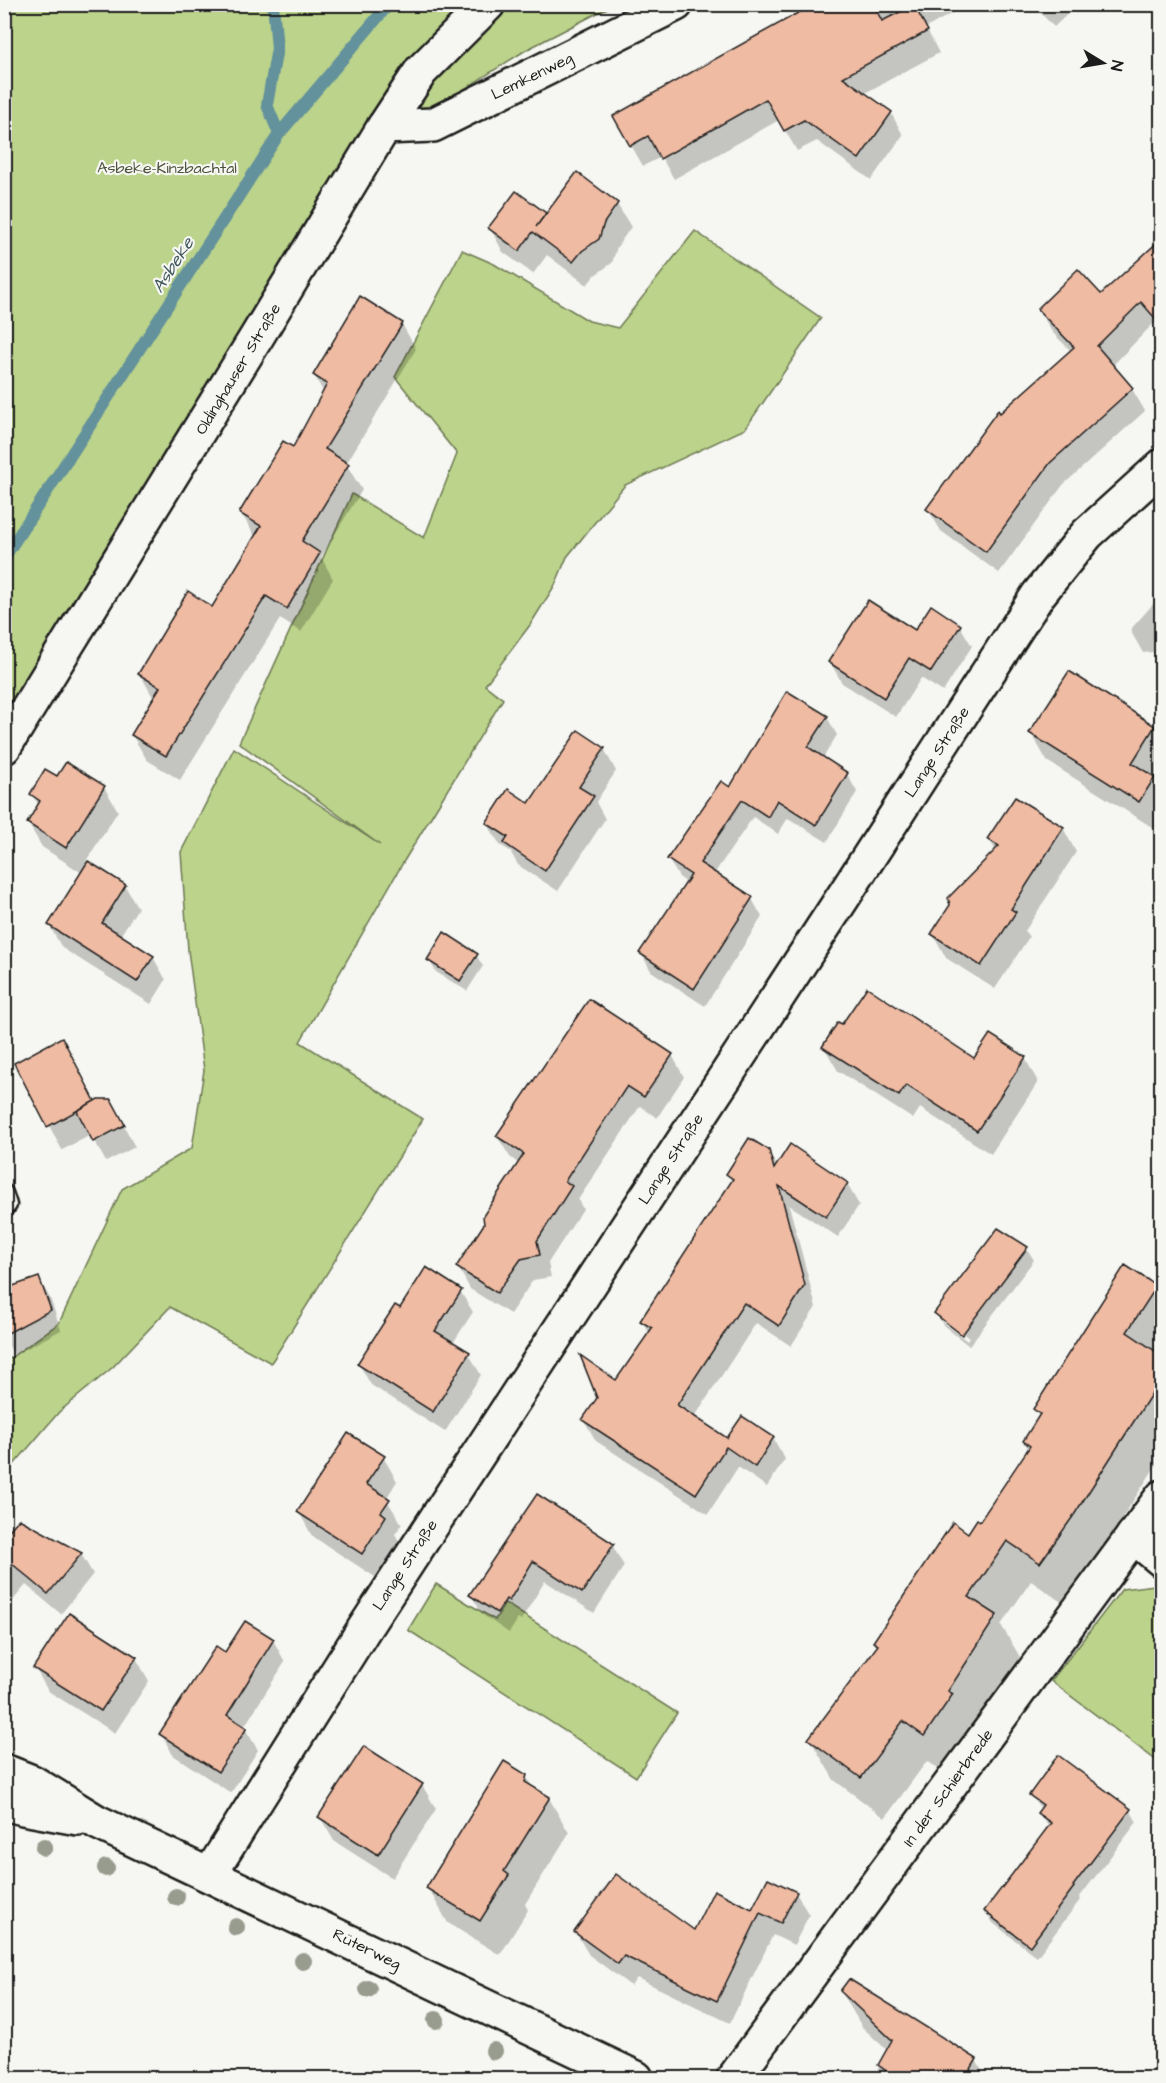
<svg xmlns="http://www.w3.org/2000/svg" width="1166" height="2083" font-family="'Architects Daughter',sans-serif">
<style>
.green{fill:#bbd38a;stroke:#6c7853;stroke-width:1.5}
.shadow{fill:#0003;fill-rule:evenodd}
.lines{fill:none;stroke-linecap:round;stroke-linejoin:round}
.stream{stroke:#63919c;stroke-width:12}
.building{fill:#f0bba3;stroke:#1c1c1c;stroke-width:1.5}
.lane-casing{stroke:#1c1c1c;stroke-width:21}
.street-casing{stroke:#1c1c1c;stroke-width:38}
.secondary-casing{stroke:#1c1c1c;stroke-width:38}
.lane{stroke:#f6f6f2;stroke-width:16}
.street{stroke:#f6f6f2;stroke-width:33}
.secondary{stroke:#f6f6f2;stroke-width:33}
.tree{fill:#989c8e}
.labels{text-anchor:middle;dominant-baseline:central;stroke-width:4.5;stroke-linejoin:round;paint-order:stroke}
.street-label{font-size:16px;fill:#1c1c1c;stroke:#f6f6f2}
.park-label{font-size:16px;fill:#4c533d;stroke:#f6f6f2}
.water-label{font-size:18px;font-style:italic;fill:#3f565c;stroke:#f6f6f2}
</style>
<rect width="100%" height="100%" fill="#f6f6f2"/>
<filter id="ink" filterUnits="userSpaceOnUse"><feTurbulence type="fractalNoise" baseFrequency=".0167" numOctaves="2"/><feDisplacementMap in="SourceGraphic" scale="12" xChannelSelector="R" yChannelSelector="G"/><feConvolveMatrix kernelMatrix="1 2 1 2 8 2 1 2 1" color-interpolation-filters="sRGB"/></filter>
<g filter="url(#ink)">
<!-- green -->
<g class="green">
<polygon points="4,5 613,5 526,50 373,147 4,721"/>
<polygon points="695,231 821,318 745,429 625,485 567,557 555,585 530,625 485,685 503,699 404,861 300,1042 423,1119 271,1363 170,1307 113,1367 59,1412 5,1475 5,1362 59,1323 122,1189 192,1148 204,1070 188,950 181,852 234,748 380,845 239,743 352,494 424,538 457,454 395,377 462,250 494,264 589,321 618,328"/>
<polygon points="436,1584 495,1620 505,1603 677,1713 636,1777 408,1630"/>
<polygon points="1155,1585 1162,1590 1161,1764 1051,1681 1122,1589"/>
</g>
<!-- shadow -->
<g class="shadow">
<polygon points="817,4 968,4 926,28 939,53 863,94 891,113 903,135 871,180 817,141 797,151 779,120 674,179 661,157 643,166 615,117"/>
<polygon points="1032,4 1078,4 1054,27"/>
<polygon points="617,204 631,227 617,247 612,263 595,275 587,285 547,255 533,274 503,252 490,228 545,214 546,216"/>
<polygon points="1158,244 1162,248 1162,331 1154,323 1112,366 1132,389 1145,411 1063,485 999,573 941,531 928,509 1000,415 1071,351 1052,332 1039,310 1101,296"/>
<polygon points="402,324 416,349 346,464 362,490 321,557 333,579 301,632 280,619 180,780 147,760 132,735 154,699 140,674 213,609 256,538 241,513 293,449 324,393 314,375"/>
<polygon points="1162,594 1162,651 1143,653 1130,630"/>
<polygon points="960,626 972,646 943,692 921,678 896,717 842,683 830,662 915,633"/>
<polygon points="1069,673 1162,732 1162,820 1155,829 1047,761 1031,733"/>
<polygon points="827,717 837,735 823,758 847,774 857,792 827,842 788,818 778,834 753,817 714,874 752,899 762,917 705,1006 651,971 641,953 687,883 679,877 668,859 731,789"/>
<polygon points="604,749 616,771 596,802 605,819 558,891 518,865 510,851 500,845 487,823 530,805"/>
<polygon points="67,764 104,787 118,811 86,861 125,886 138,908 120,936 153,957 166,980 151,1004 62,948 49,925 82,873 42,847 28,823 39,806 32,794 57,778"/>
<polygon points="1063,828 1076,852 1025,931 1029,937 995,989 946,958 933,934 996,851 989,839"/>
<polygon points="476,955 483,966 467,991 436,972 429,960"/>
<polygon points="824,1047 975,1061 1025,1058 1038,1082 991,1154 920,1108 913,1119 838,1071"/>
<polygon points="672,1055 684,1077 657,1118 640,1106 578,1200 583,1209 548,1263 551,1277 533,1280 510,1314 470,1289 458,1267 486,1225 519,1164 510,1157 497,1136"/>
<polygon points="16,1063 96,1103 122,1122 135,1147 106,1162 91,1135 62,1150"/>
<polygon points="768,1151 777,1167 847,1184 859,1205 838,1237 789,1205 816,1307 791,1346 756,1323 694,1418 728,1440 773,1438 785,1459 767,1487 738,1467 708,1514 596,1441 584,1420 617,1382 650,1334 642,1321 733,1183 727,1174"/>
<path d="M998,1230L1027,1249L1034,1260L969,1346L943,1325L936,1313ZM943,1318L969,1338L967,1341L943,1322Z"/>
<polygon points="1126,1267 1162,1290 1162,1456 1097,1557 1063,1603 1031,1581 1001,1625 1020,1657 972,1730 948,1776 927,1761 885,1818 834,1780 810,1739 878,1647 875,1642 980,1523 1029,1450 1024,1441 1039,1417 1034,1409"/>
<polygon points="39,1279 50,1298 61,1330 14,1355 4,1338 4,1291"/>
<polygon points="460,1291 473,1312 453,1343 469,1354 481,1375 445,1432 371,1385 359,1364 400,1310"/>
<polygon points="383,1457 397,1481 386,1499 402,1524 395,1534 399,1541 375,1577 312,1536 299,1512"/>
<polygon points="537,1496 612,1545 624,1566 594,1613 545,1581 521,1620 518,1619 509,1633 483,1615 471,1595"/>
<polygon points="4,1539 81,1554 93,1574 61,1614 26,1585 4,1611"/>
<polygon points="273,1640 285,1662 244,1727 258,1750 231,1793 173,1755 161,1734 225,1654"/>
<polygon points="136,1658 149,1681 115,1733 48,1691 35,1668"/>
<polygon points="526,1776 533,1789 549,1798 569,1833 525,1904 528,1910 500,1955 448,1923 428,1888"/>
<polygon points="422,1785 436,1809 392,1878 334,1841 320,1817"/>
<polygon points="1031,1795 1130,1810 1137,1822 1079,1898 1080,1900 1037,1957 993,1923 986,1912 1049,1827 1039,1813 1042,1810"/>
<polygon points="796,1893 809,1915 794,1945 773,1935 730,2023 637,1978 631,1986 589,1955 576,1933 695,1932"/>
<polygon points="841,1991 976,2060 983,2073 994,2078 873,2078 888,2051 862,2027"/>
</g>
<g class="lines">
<!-- stream -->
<g class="stream">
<polyline points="273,4 277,48 267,105 279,134"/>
<polyline points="4,558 279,134 389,4"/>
</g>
</g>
<!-- building -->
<g class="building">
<polygon points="814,4 873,4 882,21 914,5 928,31 843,77 892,112 859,159 804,120 784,131 766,99 660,159 648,136 630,146 613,116"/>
<polygon points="577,172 618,203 604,223 599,239 582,251 573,262 533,232 519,251 488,228 516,191 546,213 536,227"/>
<polygon points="1161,239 1161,325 1141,302 1097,346 1133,388 1050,463 986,552 926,509 998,410 1000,413 1074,347 1037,309 1078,269 1101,294"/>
<polygon points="360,296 403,323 325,449 349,464 302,541 320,553 287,609 266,596 166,756 131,735 160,687 138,674 188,591 212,607 261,526 239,513 283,441 293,447 327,384 313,375"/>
<polygon points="868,600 915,630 931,605 961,625 931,672 909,658 884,698 828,662"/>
<polygon points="1069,671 1155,726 1132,763 1155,777 1139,802 1029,733"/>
<polygon points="787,691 828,716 808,747 848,773 816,825 777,800 768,817 742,800 700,863 753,897 694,989 639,953 691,875 667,859 721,781 730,787"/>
<polygon points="578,730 605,748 579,787 594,796 545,871 504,843 508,837 486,823 508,789 529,803"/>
<polygon points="66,762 105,786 66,848 27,823 40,801 30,794 45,769 57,776"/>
<polygon points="1015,797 1064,827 1011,909 1016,912 981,966 931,934 950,905 948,898 999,846 987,839"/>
<polygon points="88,861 126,885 102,923 154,956 137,982 48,925"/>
<polygon points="444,932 478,954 460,981 427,960"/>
<polygon points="867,987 974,1058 990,1034 1026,1057 977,1131 906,1085 899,1096 822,1047 838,1022 842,1024"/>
<polygon points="589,999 673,1054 644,1097 627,1086 565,1181 572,1186 537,1241 540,1255 521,1259 497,1293 456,1267 484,1224 483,1216 524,1154 496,1136"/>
<polygon points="62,1037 95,1101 47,1127 14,1063"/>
<polygon points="98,1099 111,1099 125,1125 93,1142 77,1111"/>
<polygon points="749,1138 769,1150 774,1169 790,1144 848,1183 826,1217 779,1186 805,1285 779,1326 744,1303 677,1405 727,1438 742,1416 774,1437 755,1467 726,1447 696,1494 582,1420 597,1398 580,1355 616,1380 652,1328 640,1321 733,1179 726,1174"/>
<polygon points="998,1228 1028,1247 962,1335 934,1313"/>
<polygon points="1125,1265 1157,1286 1127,1332 1161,1355 1161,1379 1074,1515 1040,1563 1007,1541 969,1597 997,1615 948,1691 953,1694 924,1736 903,1721 861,1778 808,1739 878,1645 873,1642 953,1522 968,1533 977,1519 980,1521 1030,1446 1023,1441 1040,1414 1033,1409"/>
<polygon points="426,1267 462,1290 435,1331 470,1352 433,1412 357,1364 395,1305 400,1308"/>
<polygon points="39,1277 51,1310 4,1335 4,1289"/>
<polygon points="348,1433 385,1456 366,1484 390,1499 381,1512 386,1516 362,1554 297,1512"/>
<polygon points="537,1494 614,1544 582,1593 533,1561 509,1601 506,1599 497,1613 469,1595"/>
<polygon points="19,1519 82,1553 48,1594 4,1557 4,1536"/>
<polygon points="69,1613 137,1657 101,1711 33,1668"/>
<polygon points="245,1621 274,1639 227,1715 247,1728 218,1772 159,1734 216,1646 225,1652"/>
<polygon points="364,1746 423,1784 378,1855 318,1817"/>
<polygon points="1058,1755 1131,1809 1073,1886 1074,1887 1030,1946 984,1911 1051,1823 1037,1813 1043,1805 1029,1795"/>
<polygon points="504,1761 527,1775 525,1782 550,1797 504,1871 509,1875 480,1921 426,1888"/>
<polygon points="616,1874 694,1930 714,1890 752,1909 768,1878 797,1892 781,1923 760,1913 717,2001 624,1956 618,1964 574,1932"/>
<polygon points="849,1979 977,2059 965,2079 898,2079 878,2065 892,2040 840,1991"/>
</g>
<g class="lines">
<defs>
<polyline id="lane" points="4,1193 8,1205"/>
<g id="street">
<polyline points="384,127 433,125 676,4"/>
<polyline points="4,747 256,338 384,127 421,71 488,4"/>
<polyline points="1133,1536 1162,1560"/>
<polyline points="210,1874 364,1629 845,894 1038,595 1087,534 1162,466"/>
<polyline points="734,2078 1162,1497"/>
</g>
<g id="secondary">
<polyline points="4,1771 32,1782 97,1822 636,2078"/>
<polyline points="4,1803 23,1808 78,1818"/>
</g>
</defs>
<!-- lane casing -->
<use href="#lane" class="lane-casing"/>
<!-- street casing -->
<use href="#street" class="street-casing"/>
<!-- secondary casing -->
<use href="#secondary" class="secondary-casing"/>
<!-- lane -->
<use href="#lane" class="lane"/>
<!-- street -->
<use href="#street" class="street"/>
<!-- secondary -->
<use href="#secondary" class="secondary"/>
</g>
<!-- trees -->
<g class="tree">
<circle cx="44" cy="1847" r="9"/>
<circle cx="106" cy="1868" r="9"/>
<circle cx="176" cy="1897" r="9"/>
<circle cx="236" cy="1927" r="9"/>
<circle cx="303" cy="1961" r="9"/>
<circle cx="368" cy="1989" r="9"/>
<circle cx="436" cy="2020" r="9"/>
<circle cx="494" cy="2051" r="9"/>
</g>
</g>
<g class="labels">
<!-- street labels -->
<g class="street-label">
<text transform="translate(532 76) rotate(-26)">Lemkenweg</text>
<text transform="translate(238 369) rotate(-59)">Oldinghauser Straße</text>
<text transform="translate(937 752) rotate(-57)">Lange Straße</text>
<text transform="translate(671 1159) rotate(-57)">Lange Straße</text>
<text transform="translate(405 1565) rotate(-57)">Lange Straße</text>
<text transform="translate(948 1788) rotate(-54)">In der Schierbrede</text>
<text transform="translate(367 1949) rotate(26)">Rüterweg</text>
</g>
<!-- park labels -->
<g class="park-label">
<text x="167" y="168">Asbeke-Kinzbachtal</text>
</g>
<!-- water labels -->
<g class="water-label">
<text transform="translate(173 265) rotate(-57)">Asbeke</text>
</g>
</g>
<!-- margin -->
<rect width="1166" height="2083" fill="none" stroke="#f6f6f2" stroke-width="24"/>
<rect x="12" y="12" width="1142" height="2059" fill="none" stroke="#1c1c1c" stroke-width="2" filter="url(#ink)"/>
<!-- north arrow -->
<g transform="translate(1103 63) rotate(101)" stroke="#f6f6f2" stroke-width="4.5" paint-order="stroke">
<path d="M0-4.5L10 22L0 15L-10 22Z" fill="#1c1c1c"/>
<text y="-9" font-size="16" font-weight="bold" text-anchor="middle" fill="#1c1c1c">N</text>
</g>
</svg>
